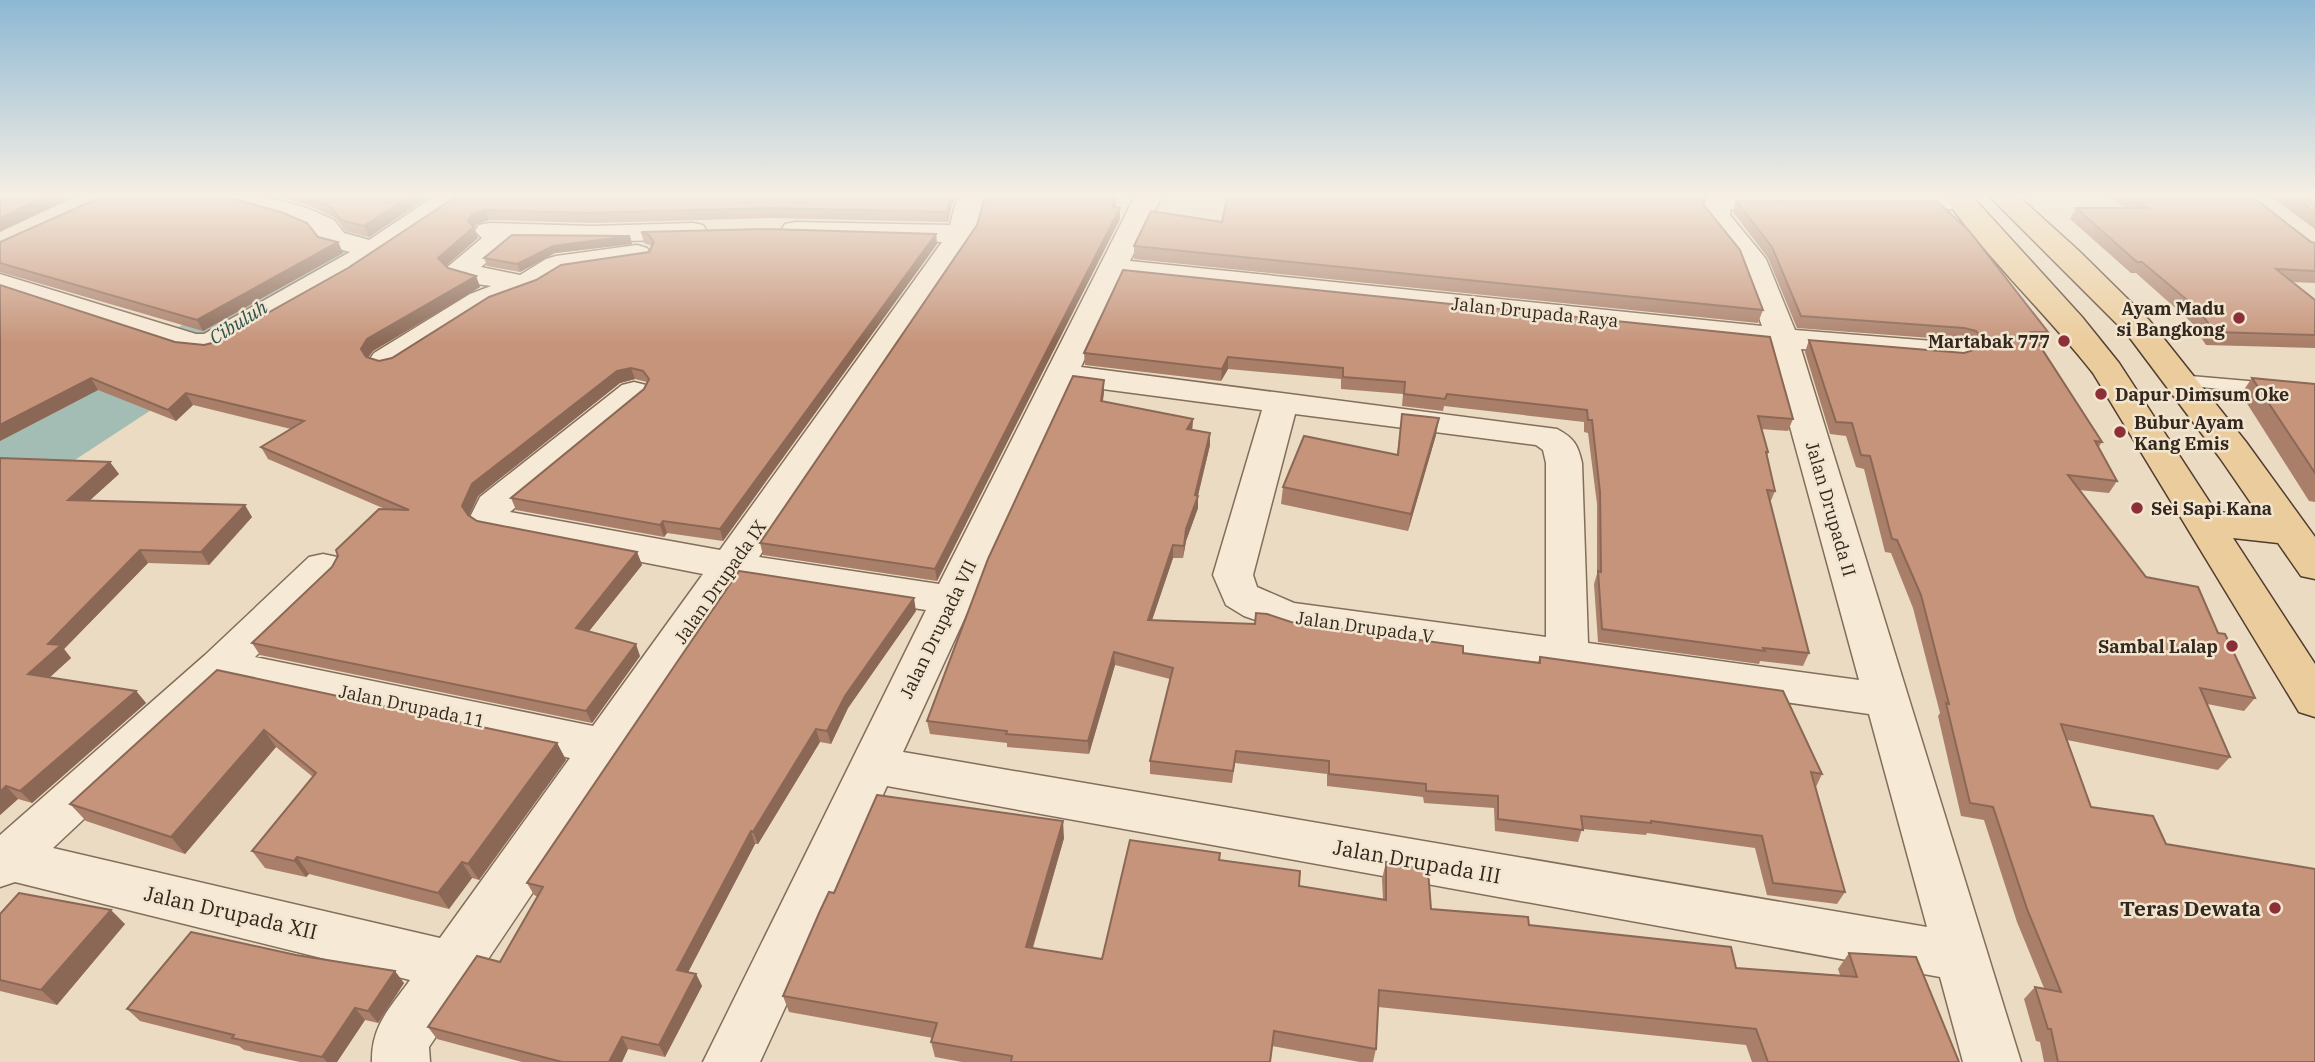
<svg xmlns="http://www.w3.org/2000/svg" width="2315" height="1062" font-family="'IBM Plex Serif',serif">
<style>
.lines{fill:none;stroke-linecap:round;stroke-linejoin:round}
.river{fill:#a4bdb4;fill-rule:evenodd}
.lane-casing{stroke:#836d5b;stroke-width:3}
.street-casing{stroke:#836d5b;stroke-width:3}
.primary-casing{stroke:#513c2f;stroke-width:3}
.lane{fill:#f6e9d5;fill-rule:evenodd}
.street{fill:#f6e9d5;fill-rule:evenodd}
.primary{fill:#ebcd9d;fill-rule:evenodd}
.wall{fill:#aa7f6a}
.shaded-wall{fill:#8b6856}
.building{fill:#c6947b;stroke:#8b6856;stroke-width:2}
.poi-dot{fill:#8d2f37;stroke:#f2e6d1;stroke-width:2.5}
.labels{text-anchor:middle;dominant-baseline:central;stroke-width:5;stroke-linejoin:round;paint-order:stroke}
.poi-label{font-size:18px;font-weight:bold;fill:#34271e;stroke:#f2e6d1;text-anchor:end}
.street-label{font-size:18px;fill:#34271e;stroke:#f2e6d1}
.water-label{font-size:19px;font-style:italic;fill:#2e524d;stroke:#f2e6d1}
.near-street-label{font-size:21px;fill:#34271e;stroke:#f2e6d1}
.near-poi-label{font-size:21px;font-weight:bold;fill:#34271e;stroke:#f2e6d1;text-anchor:end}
</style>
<rect width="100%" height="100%" fill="#eadbc2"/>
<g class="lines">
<!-- river -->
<polygon class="river" points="397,194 470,194 461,207 29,490 0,498 0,436"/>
<defs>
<polygon id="lane" points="2179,375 2315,387 2315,399 2173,384 2170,380 2173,376"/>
<g id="street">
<polygon points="210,194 255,194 307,208 334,220 344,233 369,240 438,194 470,194 466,200 352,277 221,351 210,354 183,351 0,293 0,274 196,334 204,334 350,252 324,245 314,232 287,220 214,200"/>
<path d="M962,194H989L983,205L976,234L759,557L939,584L1136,194H1163L1130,261L1762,326L1738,261L1702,216V205L1706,199L1727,194L1972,195L1975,201L1972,207L1962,209H1733L1730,210V215L1766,259L1795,330L1958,343L1969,346L1974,353L1969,360L1958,363L1801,349L2021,1062H1963L1940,977L887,786L760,1062H703L926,610L742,581L429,1047L430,1062H372C371,1026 390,1008 410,980L15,882L0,887V835L205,655L309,557L323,554L337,557L343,567L337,577L255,657L593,726L703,574L484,531L476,526L470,517L480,497L622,385L634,382L646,385L651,392L646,399L510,512L720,550L942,242L795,238L785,236L781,230L785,224L795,222L950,225L955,205ZM1122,278L1768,346L1859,680L1588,643L1582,463C1578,445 1574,438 1557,429L1081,367ZM1072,385L1262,410L1213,575L1226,605L1244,616L1290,632L1869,714L1927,927L903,752ZM1295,414L1536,445L1543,450L1546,463V637L1294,603L1257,587L1253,575ZM228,684L570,758L440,938L53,848Z"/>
<path d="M489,223L592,226L693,223L703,225L707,231L703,237L693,239L592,242L514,240L481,267L520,275L546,259L556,256L637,245L647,248L651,254L647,260L637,263L564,273L539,289L492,306L396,367L385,370L374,367L369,360L374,353L470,294L491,286C476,284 454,282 445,269L482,238L475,231L479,225Z"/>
</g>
<path id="primary" d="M1942,194H1970L2082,317L2119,363L2216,512L2260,516L2220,458L2127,334L1987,194H2016L2078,250L2149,320L2246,442L2315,537V579L2301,576L2278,543L2233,538L2315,664V717L2299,712L2093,373C2045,312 1986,258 1942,194Z"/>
</defs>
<!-- lane casing -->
<use href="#lane" class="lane-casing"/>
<!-- street casing -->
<use href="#street" class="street-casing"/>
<!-- primary casing -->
<use href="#primary" class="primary-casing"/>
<!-- lane -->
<use href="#lane" class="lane"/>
<!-- street -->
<use href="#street" class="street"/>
<!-- primary -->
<use href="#primary" class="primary"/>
</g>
<!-- wall -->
<g class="wall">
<polygon points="266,194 433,194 369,237 346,231 335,218 308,205"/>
<polygon points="460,194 952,204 948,222 771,218 592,223 489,220 477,224 474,228 478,238 446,266 448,268 476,276 480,287 373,351 368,358 379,361 392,358 649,252 652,246 644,243 641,232 936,234 937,244 723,541 667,533 664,537 516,510 511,498 644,389 647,382 635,379 620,383 478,496 469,516 477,521 637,552 642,565 589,631 640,656 592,723 260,655 252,643 332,567 385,509 268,459 261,447 291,429 193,405 176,421 98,390 0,441 0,285 175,342 204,345 216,342 348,268"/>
<polygon points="2106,194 2249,194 2311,242 2315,243 2315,283 2292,282 2315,300 2315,348 2206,345 2191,322 2136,273 2131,273 2070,219 2076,208 2125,208"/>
<polygon points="2267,194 2315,194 2315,229"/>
<polygon points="1704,198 1704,205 1763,310 1758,323 1134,259 1134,246 1222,222"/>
<polygon points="1736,201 2048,332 2042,344 2039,344 2102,442 2098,448 2117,481 2109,493 2079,490 2146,577 2218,633 2255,698 2244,711 2207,704 2230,757 2218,770 2067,740 2091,807 2166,844 2315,1062 2044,1062 2040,1042 2036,1041 2024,999 2035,987 2044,988 2017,922 1984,820 1961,816 1938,716 1940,713 1913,608 1891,553 1885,552 1864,469 1856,467 1846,436 1830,434 1805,352 1809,340 1964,353 1975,350 1970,343 1958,340 1797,328 1768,258 1733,212"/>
<polygon points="1115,208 1120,219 937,581 763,555 760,543 977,225"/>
<polygon points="630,236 632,244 555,253 520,272 487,266 484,258"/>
<polygon points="318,237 338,242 343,253 203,331 0,272 0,242"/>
<polygon points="1123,270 1793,419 1788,431 1761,429 1768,452 1767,457 1775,491 1770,503 1809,653 1803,666 1760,661 1759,664 1598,642 1594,584 1597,574 1597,504 1588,433 1584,432 1584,422 1444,406 1443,411 1402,406 1403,394 1341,389 1341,379 1228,369 1221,381 1085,365 1084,353"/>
<polygon points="2252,378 2315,384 2315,502 2309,501 2241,394"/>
<polygon points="1104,392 1103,401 1193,419 1192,430 1210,445 1198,496 1198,508 1186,541 1183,558 1173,558 1152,620 1255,624 1291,622 1463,653 1538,662 1540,657 1822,774 1816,787 1845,892 1837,904 1767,895 1755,848 1647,833 1646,835 1582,829 1578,842 1495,831 1494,808 1424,803 1423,797 1327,786 1327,774 1235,763 1232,783 1150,774 1150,761 1170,679 1115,665 1089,754 1007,747 1007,743 930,734 927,721"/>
<polygon points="1402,414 1436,435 1408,531 1281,504 1283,487 1397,455"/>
<polygon points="0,458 119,474 90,500 252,517 209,565 148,563 64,649 71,658 49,678 136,691 146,703 32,803 18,799 0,815"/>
<polygon points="916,611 848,708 831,744 820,742 758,844 755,844 688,972 696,974 702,986 665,1057 628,1049 622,1062 522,1062 437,1039 428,1027 500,962 538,897 534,895 527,883"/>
<polygon points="217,670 557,743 566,760 479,880 472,878 449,909 309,874 306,877 265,868 252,851 313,777 276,747 185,854 86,821 70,804"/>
<polygon points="1064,838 1033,948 1102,959 1220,860 1299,886 1383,899 1382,879 1386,862 1431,909 1529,925 1736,968 1840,975 1838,969 1849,953 1959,1062 1752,1062 1746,1045 1378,1007 1376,1049 1373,1062 1360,1062 1272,1046 1270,1062 962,1062 935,1057 931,1042 933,1038 789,1012 783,996 834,893"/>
<polygon points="0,914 125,924 57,1005 0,991"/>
<polygon points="404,983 378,1023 365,1020 337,1062 300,1062 244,1050 239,1046 140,1021 127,1009"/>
</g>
<!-- shaded-wall -->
<g class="shaded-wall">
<polygon points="52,194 81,194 0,232 0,218"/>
<polygon points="413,194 433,194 369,237 364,226"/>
<polygon points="951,194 959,194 952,204 948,222 947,212"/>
<polygon points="1116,194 1118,194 1113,218 1113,207"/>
<polygon points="1703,194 1716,194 1704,198"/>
<polygon points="1120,208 1120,219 937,581 935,569"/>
<polygon points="485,210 489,220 477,224 474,228 478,238 442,269 438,258 468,221 473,213"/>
<polygon points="936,234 937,244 723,541 720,529"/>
<polygon points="630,236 632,244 555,253 520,272 517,264 553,246"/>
<polygon points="338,242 343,253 203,331 197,320"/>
<polygon points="476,276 480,287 373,351 366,360 361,349 367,339"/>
<polygon points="1228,357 1228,369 1221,381 1222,369"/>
<polygon points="631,368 635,379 620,383 478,496 468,518 462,506 472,484 617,371"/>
<polygon points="91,378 98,390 0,441 0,425"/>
<polygon points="1104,380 1104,392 1101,412 1101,401"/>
<polygon points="186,393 193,405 176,421 168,410"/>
<polygon points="1439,418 1436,435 1408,531 1411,514"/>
<polygon points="1193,419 1192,431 1187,429"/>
<polygon points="1210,433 1210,445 1196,503 1198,496 1198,508 1186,541 1183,558 1184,546 1186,529"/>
<polygon points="110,462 119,474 77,512 68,500"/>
<polygon points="245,505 252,517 209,565 201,552"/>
<polygon points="663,521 667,533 664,537 660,525"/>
<polygon points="1173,545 1173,558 1148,632 1148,620"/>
<polygon points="140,550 148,563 64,649 71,658 39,687 28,674 48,644"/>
<polygon points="637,552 642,565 582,640 576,628"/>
<polygon points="914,598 916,611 848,708 831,744 827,731 845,696"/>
<polygon points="636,644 640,656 592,723 586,711"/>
<polygon points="1114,652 1115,665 1089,754 1088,741"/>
<polygon points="136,691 146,703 32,803 20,791"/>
<polygon points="816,729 820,742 758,844 753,832"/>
<polygon points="264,730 276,747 185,854 171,837"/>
<polygon points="557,743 566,760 479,880 468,864"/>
<polygon points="6,786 18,799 0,815 0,792"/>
<polygon points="1063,821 1064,838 1028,963 1026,947"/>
<polygon points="751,831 755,844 683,982 677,970"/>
<polygon points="297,857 309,874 306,877 294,861"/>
<polygon points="462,862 472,878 449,909 438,893"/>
<polygon points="111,910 125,924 57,1005 41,990"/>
<polygon points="395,971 404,983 378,1023 368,1011"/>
<polygon points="696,974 702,986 665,1057 659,1045"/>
<polygon points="355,1008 365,1020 337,1062 327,1062 322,1057"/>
<polygon points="622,1037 628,1049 622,1062 609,1062"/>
</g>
<!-- building -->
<g class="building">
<polygon points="0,194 52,194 0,218"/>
<polygon points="108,194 216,194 281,212 307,223 318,237 338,242 197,320 0,263 0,242"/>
<polygon points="300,194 413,194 364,226 341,220 330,207"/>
<polygon points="460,194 951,194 947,212 769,208 589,213 485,210 473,213 468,221 474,227 438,258 448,268 476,276 367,339 361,349 366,357 379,361 392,358 489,297 536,280 561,265 649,252 654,242 649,235 641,232 769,229 936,234 720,529 663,521 660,525 511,498 644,389 649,379 643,371 631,368 617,371 472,484 462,506 468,515 477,521 637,552 576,628 636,644 586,711 252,643 332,567 338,556 336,550 379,509 409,510 261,447 304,421 186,393 168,410 91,378 0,425 0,285 175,342 204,345 216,342 348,268"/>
<polygon points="986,194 1116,194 1113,207 1120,208 935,569 760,543 977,225"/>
<polygon points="1228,194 1703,194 1704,205 1740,250 1763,310 1134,246 1151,211 1222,222"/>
<polygon points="2128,194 2249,194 2311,242 2315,243 2315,271 2276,269 2315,300 2315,335 2214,332 2199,310 2142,262 2137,262 2076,208 2148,208"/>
<polygon points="2289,194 2315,194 2315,212"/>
<polygon points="1736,201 1937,201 1970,232 2048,332 2031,332 2102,442 2095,441 2117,481 2068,475 2146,577 2198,587 2218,633 2225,634 2255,698 2200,688 2230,757 2061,724 2091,807 2153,816 2166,844 2315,869 2315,1062 2058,1062 2051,1029 2048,1029 2035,987 2061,992 2027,909 1993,807 1970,803 1946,703 1949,704 1921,595 1897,540 1892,539 1870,456 1861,455 1852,423 1836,422 1809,340 1964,353 1977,349 1982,339 1976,331 1964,328 1801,316 1772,247"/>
<polygon points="512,235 630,236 553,246 517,264 484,258"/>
<polygon points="1123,270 1770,337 1793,419 1758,416 1768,452 1766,452 1775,491 1767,490 1809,653 1763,648 1765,651 1602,629 1598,571 1601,572 1600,492 1592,420 1588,420 1587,410 1447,394 1445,399 1404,394 1405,382 1343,377 1343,368 1228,357 1222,369 1084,353"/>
<polygon points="1073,376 1104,380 1101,401 1193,419 1187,429 1210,433 1195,495 1198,496 1186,529 1184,546 1173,545 1148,620 1255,624 1256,613 1267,614 1291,622 1463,646 1463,653 1540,663 1540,657 1783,691 1822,774 1811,772 1845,892 1773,883 1762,836 1651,821 1651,823 1581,816 1583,830 1498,819 1498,796 1426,791 1426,784 1329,774 1329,761 1236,751 1233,771 1150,761 1173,668 1114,652 1088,741 1006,734 1007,731 927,721 988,559"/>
<polygon points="2252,378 2315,384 2315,473"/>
<polygon points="1402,414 1439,418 1411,514 1283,487 1304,436 1398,455"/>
<polygon points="0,458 110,462 68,500 245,505 201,552 140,550 48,644 61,645 28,674 136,691 20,791 6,786 0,792"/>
<polygon points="739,571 914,598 845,696 827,731 816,729 753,832 751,831 677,970 696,974 659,1045 622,1037 609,1062 562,1062 428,1027 477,956 500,962 543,887 527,883"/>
<polygon points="217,670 557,743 468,864 462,862 438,893 297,857 294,861 252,851 316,773 264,730 171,837 70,804"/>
<polygon points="877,795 1063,821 1026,947 1102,959 1130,840 1220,853 1219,860 1300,871 1299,886 1386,900 1386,862 1428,870 1431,909 1528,917 1529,925 1731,947 1736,968 1857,977 1849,953 1916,957 1959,1062 1768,1062 1756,1029 1379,990 1376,1049 1274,1031 1270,1062 1011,1062 1012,1056 931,1042 937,1023 783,996 820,911 829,892 834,893"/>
<polygon points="19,893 111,910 41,990 0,980 0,914"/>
<polygon points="191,932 296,955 395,971 368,1011 355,1008 322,1057 232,1038 234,1035 127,1009"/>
</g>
<!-- sky -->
<linearGradient id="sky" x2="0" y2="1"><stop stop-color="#8db8d3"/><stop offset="0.57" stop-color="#f6efe4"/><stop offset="1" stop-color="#f6efe4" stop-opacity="0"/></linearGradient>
<rect width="2315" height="343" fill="url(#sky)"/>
<!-- markers -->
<g class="poi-dot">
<circle cx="2239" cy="318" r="7"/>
<circle cx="2064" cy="341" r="7"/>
<circle cx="2101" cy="394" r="7"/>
<circle cx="2120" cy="432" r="7"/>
<circle cx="2137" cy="508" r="7"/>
<circle cx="2232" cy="646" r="7"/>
<circle cx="2275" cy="908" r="7"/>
</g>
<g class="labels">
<!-- poi labels -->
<g class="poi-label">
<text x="2225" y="308">Ayam Madu<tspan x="2225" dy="21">si Bangkong</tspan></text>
<text x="2050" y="341">Martabak 777</text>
<text x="2115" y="394" text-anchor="start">Dapur Dimsum Oke</text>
<text x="2134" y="422" text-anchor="start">Bubur Ayam<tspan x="2134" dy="21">Kang Emis</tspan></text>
<text x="2151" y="508" text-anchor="start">Sei Sapi Kana</text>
<text x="2218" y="646">Sambal Lalap</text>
</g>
<!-- street labels -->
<g class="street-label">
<text transform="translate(1535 312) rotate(6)">Jalan Drupada Raya</text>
<text transform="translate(1831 509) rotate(74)">Jalan Drupada II</text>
<text transform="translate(720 582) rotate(-55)">Jalan Drupada IX</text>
<text transform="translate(1365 627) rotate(8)">Jalan Drupada V</text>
<text transform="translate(938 629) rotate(-64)">Jalan Drupada VII</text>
<text transform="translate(412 706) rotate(12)">Jalan Drupada 11</text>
</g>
<!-- water labels -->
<g class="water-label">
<text transform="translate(238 322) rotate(-32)">Cibuluh</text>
</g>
<!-- near-street labels -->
<g class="near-street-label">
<text transform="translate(1417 861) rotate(10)">Jalan Drupada III</text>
<text transform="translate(231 912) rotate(13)">Jalan Drupada XII</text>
</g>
<!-- near-poi labels -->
<g class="near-poi-label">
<text x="2261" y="908">Teras Dewata</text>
</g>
</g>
</svg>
